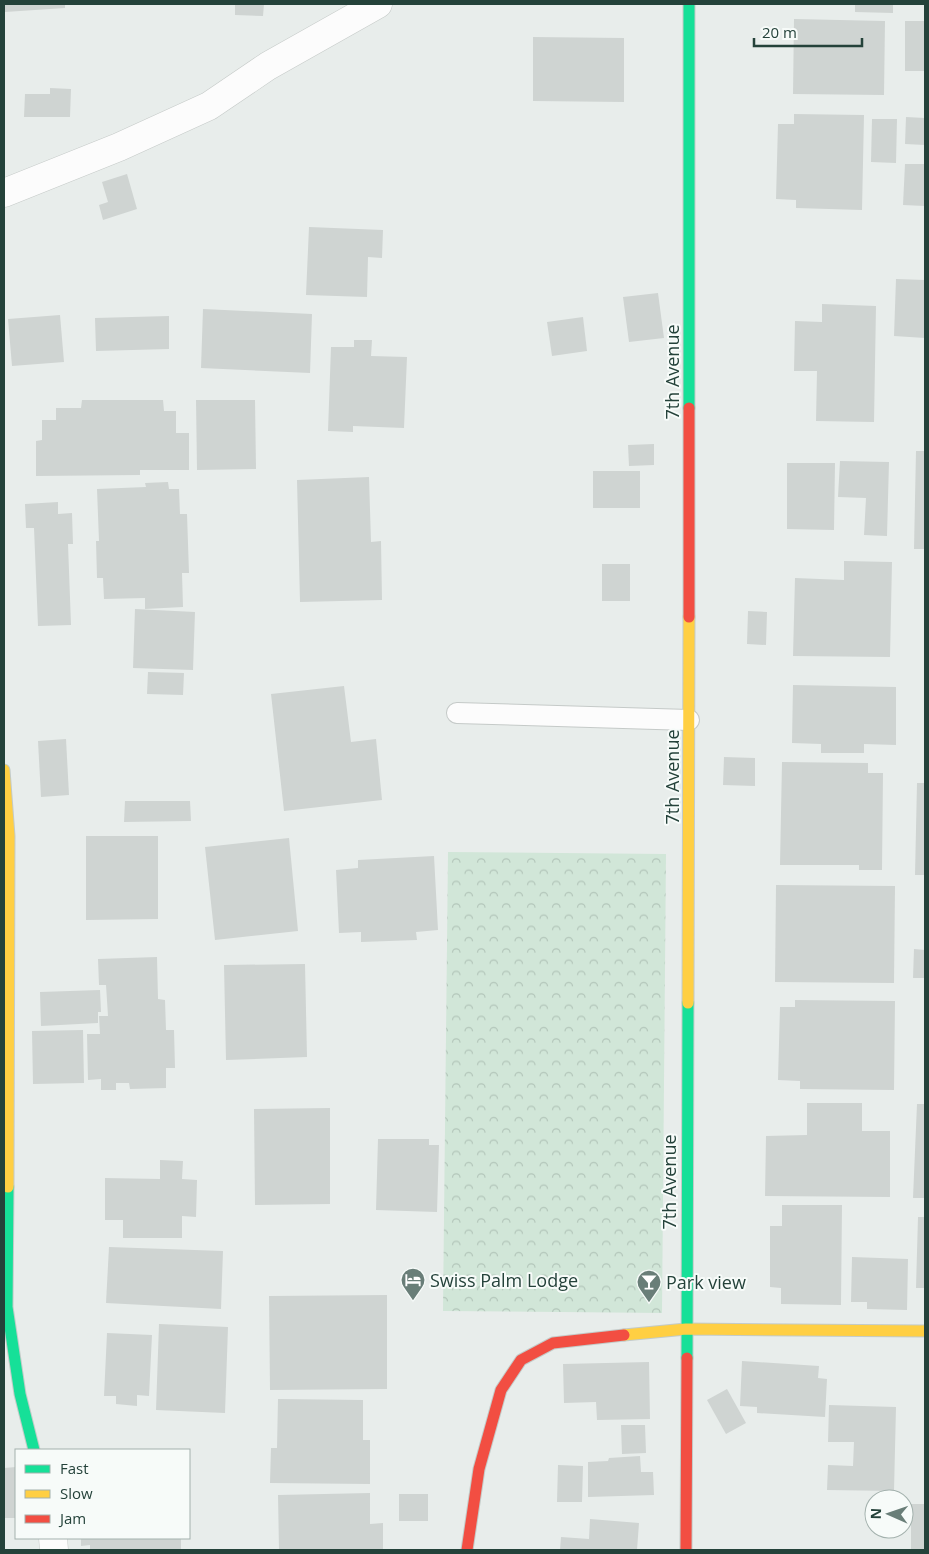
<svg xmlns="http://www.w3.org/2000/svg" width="929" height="1554" font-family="'Open Sans',sans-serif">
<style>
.forest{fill:url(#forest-crowns)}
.building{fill:#cfd4d2}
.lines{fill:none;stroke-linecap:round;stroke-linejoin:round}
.lane-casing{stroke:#c5cac8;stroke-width:22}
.street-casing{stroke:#c5cac8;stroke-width:29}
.fast-casing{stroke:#c3cbc8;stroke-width:13}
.slow-casing{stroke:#c3cbc8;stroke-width:13}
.jam-casing{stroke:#c3cbc8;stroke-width:13}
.lane{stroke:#fcfcfc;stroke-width:20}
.street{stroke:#fcfcfc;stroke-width:28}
.fast{stroke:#16e098;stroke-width:11}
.slow{stroke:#ffcf43;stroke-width:11}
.jam{stroke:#f24e42;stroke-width:11}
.labels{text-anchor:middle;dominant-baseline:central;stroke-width:4;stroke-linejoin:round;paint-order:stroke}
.street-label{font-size:18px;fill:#24423a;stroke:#f7fbf9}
.poi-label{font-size:18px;fill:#24423a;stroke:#f7fbf9;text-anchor:start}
</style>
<defs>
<pattern id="forest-crowns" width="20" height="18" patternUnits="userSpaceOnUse" patternTransform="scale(1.25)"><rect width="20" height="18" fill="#d1e6d8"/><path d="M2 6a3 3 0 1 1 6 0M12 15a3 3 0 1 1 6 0" fill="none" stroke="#b3c6ba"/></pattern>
</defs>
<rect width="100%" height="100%" fill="#e8edeb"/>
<!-- forest -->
<polygon class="forest" points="448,852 666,854 662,1313 443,1311"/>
<!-- building -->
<g class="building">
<polygon points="5,4 65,4 65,8 5,12"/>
<polygon points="235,4 264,4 263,16 235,15"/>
<polygon points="855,4 893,4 893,13 855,12"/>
<polygon points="794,19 885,21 884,95 793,94"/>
<rect x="905" y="21" width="20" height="50"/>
<polygon points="533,37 624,38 624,102 533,101"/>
<polygon points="50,88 71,89 70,117 24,117 25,94 50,94"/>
<polygon points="794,114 864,115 862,210 796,208 796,200 776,199 778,124 794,124"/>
<polygon points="906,117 925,118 925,145 905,144"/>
<polygon points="872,119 897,119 896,163 871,162"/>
<polygon points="905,164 925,164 925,206 903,205"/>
<polygon points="127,174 137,209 103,220 99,205 108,202 102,182"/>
<polygon points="309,227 383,230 382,258 368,257 367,297 306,295"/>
<polygon points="896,279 925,280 925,338 894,336"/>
<polygon points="658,293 664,338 629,342 623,297"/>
<polygon points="822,304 876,306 874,422 816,421 817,371 794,371 795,321 822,322"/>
<polygon points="203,309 312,314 310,373 201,368"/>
<polygon points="60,315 64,362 12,366 8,319"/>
<polygon points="169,316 169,349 96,351 95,318"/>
<polygon points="583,317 587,351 552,356 547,322"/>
<polygon points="354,340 372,340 371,356 407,357 404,428 353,426 353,432 328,431 331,347 354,347"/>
<polygon points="82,400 163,400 164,411 176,411 176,433 189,433 189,470 140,470 140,475 36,476 36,441 42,440 42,420 56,420 56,408 81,408"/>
<polygon points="196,400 255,400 256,469 197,470"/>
<polygon points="654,444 654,465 629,466 628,445"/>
<polygon points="916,451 925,451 925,549 914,549"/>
<polygon points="840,461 889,462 887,536 864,535 866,498 838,497"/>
<polygon points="787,463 835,463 834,530 787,529"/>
<rect x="593" y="471" width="47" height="37"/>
<polygon points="369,477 371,542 381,541 382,600 300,602 297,480"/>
<polygon points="168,482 169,489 179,489 180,514 187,514 189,573 182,573 183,607 145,609 145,598 104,599 103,578 97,578 96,541 99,541 97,489 146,487 145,483"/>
<polygon points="58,502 58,514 72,513 73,544 68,544 71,625 38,626 34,528 26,528 25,504"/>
<polygon points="844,561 892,562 890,657 793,656 795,578 844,580"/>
<rect x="602" y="564" width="28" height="37"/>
<polygon points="135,609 195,612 193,670 133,668"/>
<polygon points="748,611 767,612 766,645 747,644"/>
<polygon points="148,672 184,673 183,695 147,694"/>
<polygon points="793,685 896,687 896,745 864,744 864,753 821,753 821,744 792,743"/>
<polygon points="344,686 351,742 376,739 382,800 284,811 271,694"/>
<polygon points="66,739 69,795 41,797 38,741"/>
<polygon points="724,757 755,758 755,786 723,785"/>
<polygon points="782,762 868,763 868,773 883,773 882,870 859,870 859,865 780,865"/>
<polygon points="917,783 925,783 925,875 915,875"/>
<polygon points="125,801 190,801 191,821 124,822"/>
<polygon points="86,836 158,836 158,919 86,920"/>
<polygon points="289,838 298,931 215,940 205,847"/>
<polygon points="434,856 438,930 416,932 417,940 361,942 361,932 339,933 336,870 358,868 358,860"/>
<polygon points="776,885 895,886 894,983 775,982"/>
<polygon points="914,949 925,950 925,978 913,978"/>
<polygon points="157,957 158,999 165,1000 166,1030 174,1030 175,1068 166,1068 166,1088 130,1089 129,1083 116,1083 116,1090 101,1090 101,1079 88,1080 87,1034 100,1034 99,1016 108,1016 106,985 99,985 98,959"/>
<polygon points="305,964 307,1057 226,1060 224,965"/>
<polygon points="100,990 101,1012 98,1012 98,1023 41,1026 40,992"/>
<polygon points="795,1000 895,1001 894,1090 800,1089 800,1081 778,1080 780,1007 795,1007"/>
<polygon points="83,1030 84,1083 33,1084 32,1031"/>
<polygon points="807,1103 862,1103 862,1131 890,1131 890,1197 765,1196 766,1136 807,1135"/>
<polygon points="917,1104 925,1104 925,1198 913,1198"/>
<polygon points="330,1108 330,1204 255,1205 254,1109"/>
<polygon points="378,1139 429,1139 429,1145 439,1145 437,1212 376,1210"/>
<polygon points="160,1160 183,1161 182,1179 197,1180 196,1217 182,1216 182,1238 123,1238 123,1220 105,1220 105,1178 160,1179"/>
<polygon points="782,1205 842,1205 841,1305 781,1304 781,1288 770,1287 770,1226 782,1226"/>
<polygon points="918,1217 925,1217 925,1288 916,1288"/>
<polygon points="109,1247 223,1251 221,1309 106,1303"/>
<polygon points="852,1257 908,1259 907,1310 867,1309 867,1302 851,1302"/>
<polygon points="387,1295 387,1389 270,1390 269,1296"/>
<polygon points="159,1324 228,1327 225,1413 156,1410"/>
<polygon points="107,1333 152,1335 149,1396 137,1395 137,1406 116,1404 116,1396 104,1396"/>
<polygon points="742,1361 819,1366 818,1378 827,1379 825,1417 757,1413 757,1407 740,1406"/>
<polygon points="649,1362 650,1419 597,1420 596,1402 564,1403 563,1364"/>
<polygon points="727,1389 746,1423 726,1434 707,1400"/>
<polygon points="278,1399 363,1400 363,1440 370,1440 370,1484 270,1483 271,1448 277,1448"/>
<polygon points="829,1405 896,1407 894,1491 827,1490 828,1465 853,1466 854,1442 828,1442"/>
<polygon points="621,1425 645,1425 646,1453 622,1454"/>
<polygon points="640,1456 641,1472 653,1472 654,1495 588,1497 588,1462 608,1461 609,1458"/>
<polygon points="558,1465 583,1466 582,1502 557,1502"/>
<polygon points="16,1467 16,1518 4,1518 4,1468"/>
<polygon points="370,1493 370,1524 383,1523 383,1550 279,1550 278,1495"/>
<rect x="399" y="1494" width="29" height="27"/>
<rect x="911" y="1504" width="14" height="46"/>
<polygon points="590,1519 639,1523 637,1550 560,1550 561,1537 589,1539"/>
<polygon points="81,1538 181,1538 181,1550 90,1550 90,1545 81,1546"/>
</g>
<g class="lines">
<defs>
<polyline id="lane" points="457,713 689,720"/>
<g id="street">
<polyline points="4,193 119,147 209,106 268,66 378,4"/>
<polyline points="53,1538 54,1550"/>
</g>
<g id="fast">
<polyline points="689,4 689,408"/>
<polyline points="8,1187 7,1307 20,1394 34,1450"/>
<polyline points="687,1358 688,1003"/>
</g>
<g id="slow">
<polyline points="4,770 9,836 8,1187"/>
<polyline points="688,1003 689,617"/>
<polyline points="624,1335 686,1329 925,1331"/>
</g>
<g id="jam">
<polyline points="689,408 689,617"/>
<polyline points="467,1550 479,1469 501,1390 521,1360 553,1343 624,1335"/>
<polyline points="686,1550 687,1358"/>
</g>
</defs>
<!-- lane casing -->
<use href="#lane" class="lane-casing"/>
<!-- street casing -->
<use href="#street" class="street-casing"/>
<!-- fast casing -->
<use href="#fast" class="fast-casing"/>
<!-- slow casing -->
<use href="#slow" class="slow-casing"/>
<!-- jam casing -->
<use href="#jam" class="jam-casing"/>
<!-- lane -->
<use href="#lane" class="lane"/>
<!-- street -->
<use href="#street" class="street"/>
<!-- fast -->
<use href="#fast" class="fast"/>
<!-- slow -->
<use href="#slow" class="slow"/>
<!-- jam -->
<use href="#jam" class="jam"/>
</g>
<!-- icons -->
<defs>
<symbol id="hotel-pin" viewBox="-11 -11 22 30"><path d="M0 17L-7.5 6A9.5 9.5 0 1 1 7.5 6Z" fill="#697e78" stroke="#f7fbf9"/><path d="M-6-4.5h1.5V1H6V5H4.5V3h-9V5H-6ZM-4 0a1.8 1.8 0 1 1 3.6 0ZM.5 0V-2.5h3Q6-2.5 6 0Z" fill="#fff"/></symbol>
<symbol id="bar-pin" viewBox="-11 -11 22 30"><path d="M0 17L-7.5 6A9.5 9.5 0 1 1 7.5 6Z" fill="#697e78" stroke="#f7fbf9"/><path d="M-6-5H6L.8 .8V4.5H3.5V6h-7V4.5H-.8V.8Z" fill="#fff"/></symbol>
</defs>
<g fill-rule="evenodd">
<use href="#hotel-pin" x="399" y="1266" width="28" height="38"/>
<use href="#bar-pin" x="635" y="1268" width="28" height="38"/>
</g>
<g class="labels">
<!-- street labels -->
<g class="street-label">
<text transform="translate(672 372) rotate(-90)">7th Avenue</text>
<text transform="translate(672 777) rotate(-90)">7th Avenue</text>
<text transform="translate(669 1182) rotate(-90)">7th Avenue</text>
</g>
<!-- poi labels -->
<g class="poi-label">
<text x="430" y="1280">Swiss Palm Lodge</text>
<text x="666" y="1282">Park view</text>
</g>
</g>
<!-- border -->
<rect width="929" height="1554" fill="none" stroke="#24423a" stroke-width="10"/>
<!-- legend -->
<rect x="15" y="1449" width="175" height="90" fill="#f7fbf9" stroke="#a3b1ad"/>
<rect x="25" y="1465" width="25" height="8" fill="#16e098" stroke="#a3b1ad"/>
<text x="60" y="1474" font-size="15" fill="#24423a">Fast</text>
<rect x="25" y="1490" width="25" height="8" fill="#ffcf43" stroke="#a3b1ad"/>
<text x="60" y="1499" font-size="15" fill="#24423a">Slow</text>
<rect x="25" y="1515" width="25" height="8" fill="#f24e42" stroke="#a3b1ad"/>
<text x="60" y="1524" font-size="15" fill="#24423a">Jam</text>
<!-- north arrow -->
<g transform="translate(889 1514) rotate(272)"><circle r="24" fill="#f7fbf9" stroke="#a3b1ad"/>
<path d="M0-4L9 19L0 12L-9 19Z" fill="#697e78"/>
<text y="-8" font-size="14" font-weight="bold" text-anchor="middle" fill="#24423a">N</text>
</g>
<!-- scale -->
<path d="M754 38v8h108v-8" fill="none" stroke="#24423a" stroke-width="2.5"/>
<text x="762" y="38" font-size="15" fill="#24423a" stroke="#f7fbf9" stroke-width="4" paint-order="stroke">20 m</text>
</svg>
